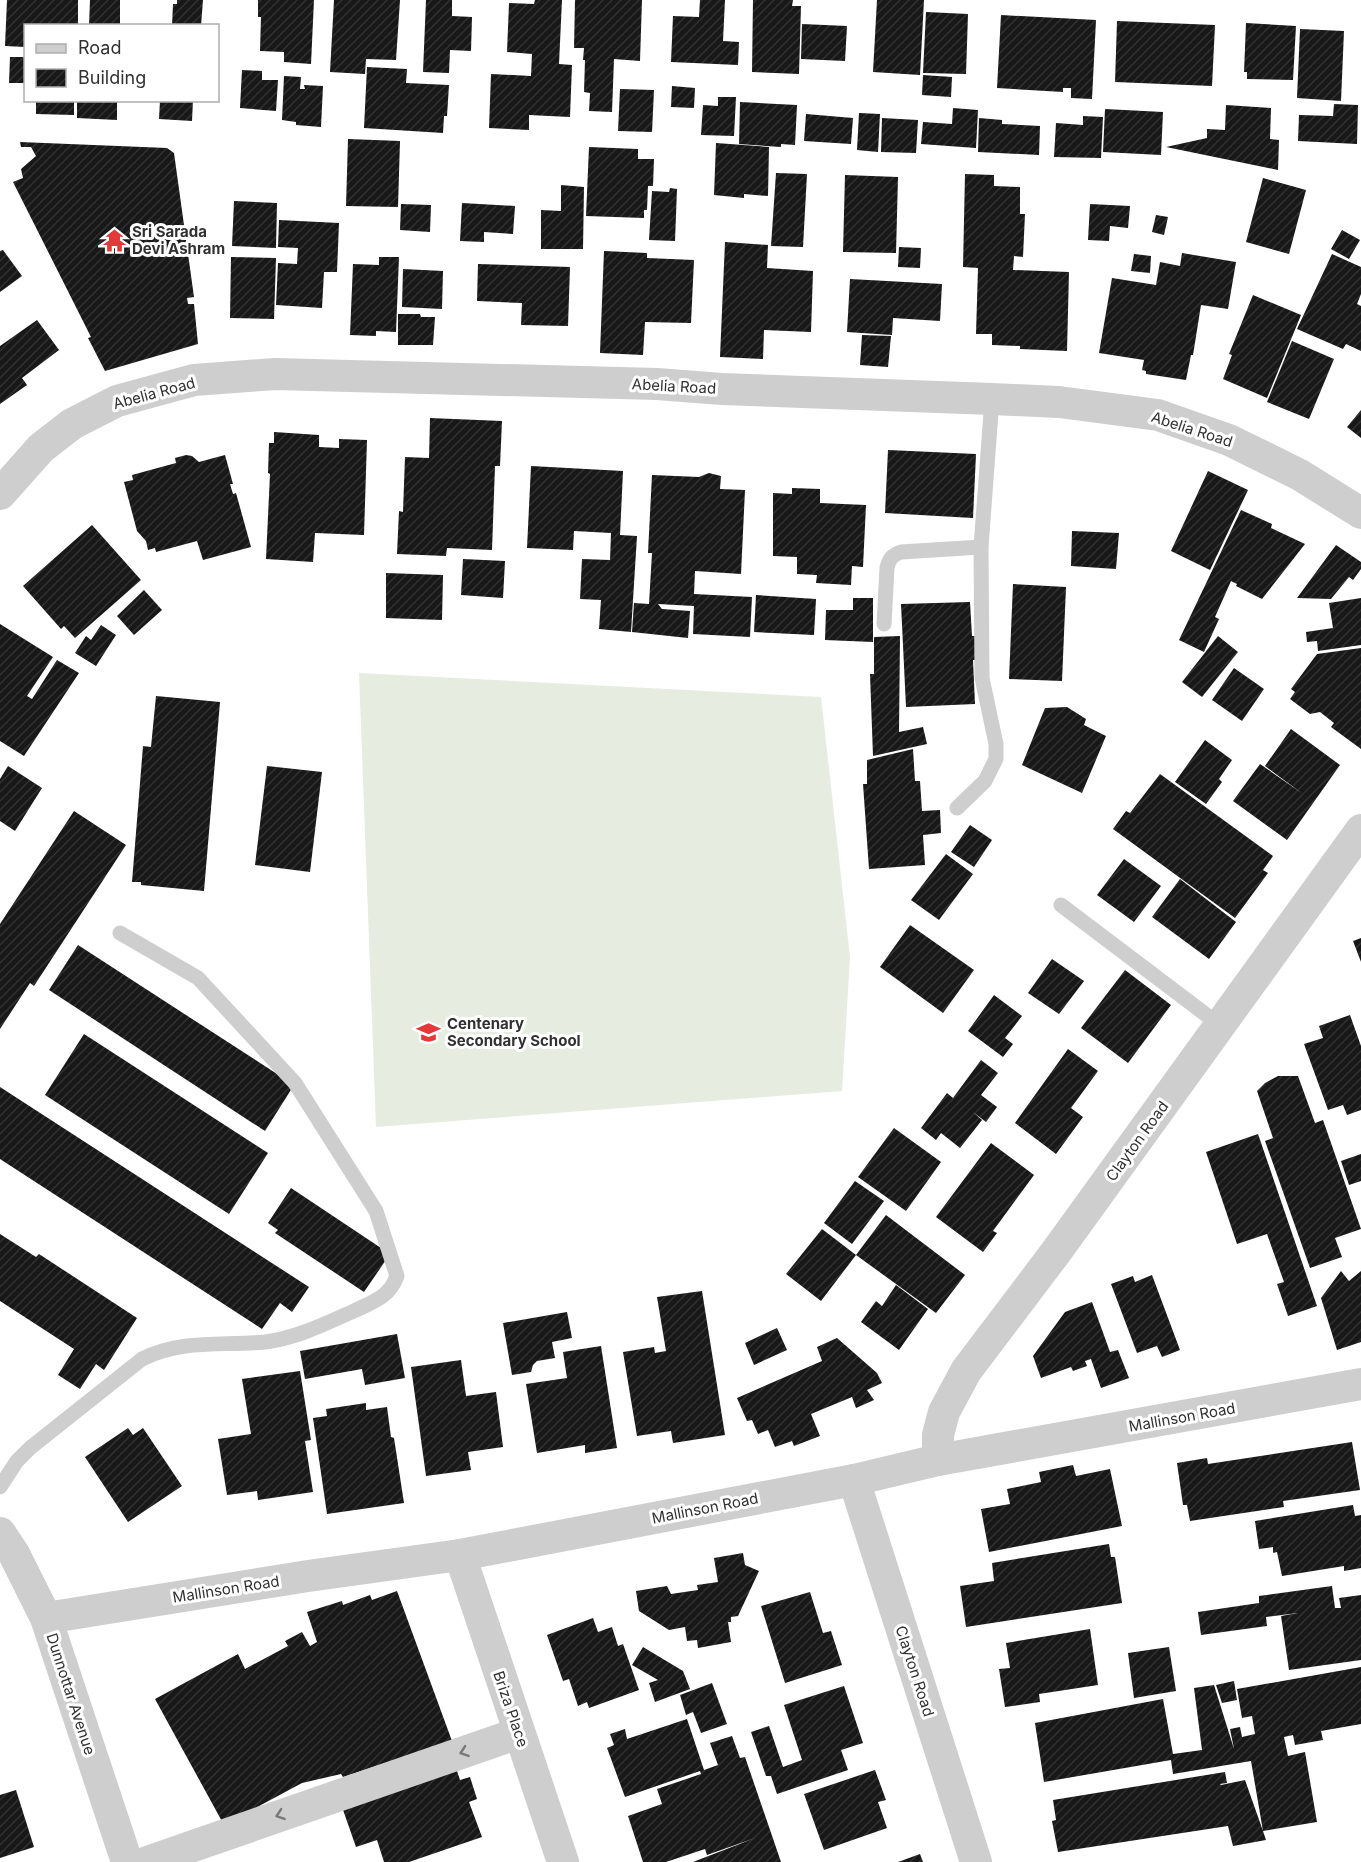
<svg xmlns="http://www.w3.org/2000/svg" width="1361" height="1862" font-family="Inter,sans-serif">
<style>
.pitch{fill:#e6ede0}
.building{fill:url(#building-hatch)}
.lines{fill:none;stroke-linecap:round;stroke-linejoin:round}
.service{stroke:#cecece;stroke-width:15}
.minor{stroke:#cecece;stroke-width:32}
.oneway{stroke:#787878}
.labels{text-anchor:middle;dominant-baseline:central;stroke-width:6;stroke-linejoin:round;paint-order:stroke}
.poi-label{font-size:15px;font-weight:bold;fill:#313131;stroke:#fff;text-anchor:start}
.street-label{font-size:15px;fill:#313131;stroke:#fff}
</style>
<defs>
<pattern id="building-hatch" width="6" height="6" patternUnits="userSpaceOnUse" patternTransform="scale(1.5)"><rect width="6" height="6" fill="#181818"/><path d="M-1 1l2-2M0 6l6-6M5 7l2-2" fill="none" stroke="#313131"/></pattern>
</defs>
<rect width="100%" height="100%" fill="#fff"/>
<!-- pitch -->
<polygon class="pitch" points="359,673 821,697 850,957 842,1091 376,1127"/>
<!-- building -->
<g class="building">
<polygon points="7,0 78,0 78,26 26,26 26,47 5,46"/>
<polygon points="90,0 120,0 120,26 89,26"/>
<polygon points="177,0 203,0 201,26 172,26 173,4 177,4"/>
<polygon points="258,0 314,0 311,64 284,62 284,52 260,51 261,17 258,17"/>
<polygon points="334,0 400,0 396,60 366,59 365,74 330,72"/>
<polygon points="426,0 452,0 452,16 472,17 471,51 450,50 449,73 423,72"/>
<polygon points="535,0 562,0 559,64 572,65 570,117 529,115 529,130 489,128 491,74 531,76 532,54 507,52 509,3 534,4"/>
<polygon points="575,0 642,0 640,61 614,59 612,112 589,111 590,93 584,92 585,60 583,60 584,48 574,48"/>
<polygon points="700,0 725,0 723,41 739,42 738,65 671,62 673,16 699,17"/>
<polygon points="753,0 793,0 792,6 801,6 799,74 752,72"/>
<polygon points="877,0 924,0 920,75 873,72"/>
<polygon points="926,12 968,14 966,74 923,73"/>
<polygon points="1001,15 1096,20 1092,99 1071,98 1071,88 1063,88 1063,92 997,88"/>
<polygon points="1117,21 1215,25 1212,86 1115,82"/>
<polygon points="1246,23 1296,26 1293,80 1247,79 1247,72 1244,72"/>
<polygon points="802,24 847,26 845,61 801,59"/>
<polygon points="1300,29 1344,31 1341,101 1297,98"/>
<polygon points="10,57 26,57 26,83 9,83"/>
<polygon points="367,67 407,69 406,83 449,85 447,116 444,116 443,133 364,128"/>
<polygon points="242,70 262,71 262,80 278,80 276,111 240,108"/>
<polygon points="923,75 952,77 951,97 922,95"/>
<polygon points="284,76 301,77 300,89 305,89 304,85 323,86 321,127 296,125 296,122 282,120"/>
<polygon points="672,86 695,88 694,108 671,107"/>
<polygon points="620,89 654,90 652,132 618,131"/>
<polygon points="718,97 736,97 734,136 701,135 703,105 718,106"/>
<polygon points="36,100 74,100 74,115 36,114"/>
<polygon points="77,100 117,100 117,120 77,118"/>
<polygon points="160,100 193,100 192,121 159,119"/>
<polygon points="740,102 797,105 795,145 781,144 781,147 739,144"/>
<polygon points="1334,104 1358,105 1357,144 1298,141 1299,115 1333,116"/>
<polygon points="1226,105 1271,108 1270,139 1279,140 1278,170 1166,147 1207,138 1207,129 1225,130"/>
<polygon points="953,108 978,110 976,148 921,144 923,122 952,124"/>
<polygon points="1105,109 1163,112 1161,155 1103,152"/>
<polygon points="859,113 880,114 878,152 857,150"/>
<polygon points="806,114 853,118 851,144 804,141"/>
<polygon points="1083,116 1103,117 1101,158 1054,157 1056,123 1083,125"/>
<polygon points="882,118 918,120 916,153 881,152"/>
<polygon points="979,118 1002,120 1002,124 1040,126 1039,155 978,152"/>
<polygon points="348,139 400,141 398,207 346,206"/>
<polygon points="20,142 167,148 174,153 194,297 187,298 188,304 194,304 198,344 105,371 88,338 91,337 13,182 23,178 21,169 36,156 31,147 21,147"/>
<polygon points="716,143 769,147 768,196 744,194 744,198 714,195"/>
<polygon points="589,147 638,149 638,159 654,159 653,186 648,186 647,210 644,210 644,218 586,216"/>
<polygon points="776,173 807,174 803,247 771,246"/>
<polygon points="965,174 994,175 994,186 1020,187 1020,214 1025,214 1023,257 1014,256 1013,270 1069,272 1067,351 1020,349 1020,346 992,345 992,334 976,334 978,268 963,267"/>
<polygon points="845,175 898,177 896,253 843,252"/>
<polygon points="1263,178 1306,190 1289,254 1246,242"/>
<polygon points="561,185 584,187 583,249 541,249 541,210 561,211"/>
<polygon points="670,188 677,189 675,241 649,240 652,191 669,192"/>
<polygon points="234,201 277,203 276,248 232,246"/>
<polygon points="462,203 515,206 513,234 484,232 484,242 460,241"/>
<polygon points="401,204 431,205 430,232 400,230"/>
<polygon points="1090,204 1130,206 1128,228 1110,226 1109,241 1088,240"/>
<polygon points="1156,215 1168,217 1164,235 1152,232"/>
<polygon points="279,220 339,223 337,272 324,272 322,308 276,305 278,263 297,264 298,248 278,247"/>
<polygon points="1342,230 1360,240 1349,259 1331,249"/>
<polygon points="725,242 768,245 767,268 813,271 811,332 764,330 763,359 720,357"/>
<polygon points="899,247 921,248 920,268 898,267"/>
<polygon points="3,250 22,276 0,292 0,251"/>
<polygon points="604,251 647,253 647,258 694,260 691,323 645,322 643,355 600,353"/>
<polygon points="1182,253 1236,262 1228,309 1201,305 1193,355 1191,355 1186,380 1146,374 1146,371 1142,370 1144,360 1099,353 1112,278 1156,285 1160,262 1180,266"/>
<polygon points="1134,254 1151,256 1150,273 1131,271"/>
<polygon points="1332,254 1361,267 1361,294 1357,304 1361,306 1361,351 1346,344 1343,349 1297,329"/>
<polygon points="231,257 276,258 274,319 230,318"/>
<polygon points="379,257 399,257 396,332 376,331 376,336 350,335 353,264 379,265"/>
<polygon points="478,264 570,267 568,326 521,325 522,303 477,301"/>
<polygon points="403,269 443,271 442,309 402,307"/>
<polygon points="850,279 942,284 940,321 893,318 892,335 847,332"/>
<polygon points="1253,295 1301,315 1267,398 1223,379 1232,355 1229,354"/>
<polygon points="398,314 420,314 421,317 435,317 433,345 398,345"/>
<polygon points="37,320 59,350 22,378 27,385 0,404 0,346"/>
<polygon points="862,335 891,336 888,367 860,365"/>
<polygon points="1292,341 1334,359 1309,419 1267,402"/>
<polygon points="1361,410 1361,438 1347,427"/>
<polygon points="430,418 502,421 500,466 495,466 492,550 447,548 446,556 397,554 399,511 403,512 405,457 429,458"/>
<polygon points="274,432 319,435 319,447 339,448 339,439 367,440 364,535 315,533 313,562 266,559 270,474 268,473 269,443 274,443"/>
<polygon points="888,450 976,454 973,518 885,513"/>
<polygon points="186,455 192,456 199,462 225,455 233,484 230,484 233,494 236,493 251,547 203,560 197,541 156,552 155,548 148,550 146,541 137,531 124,482 133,480 132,475 176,463 175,458"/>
<polygon points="531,466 623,471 620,535 637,536 631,632 599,629 601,600 580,599 582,559 610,560 611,533 574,531 573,550 527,548"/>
<polygon points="1208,471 1248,490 1210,570 1171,551"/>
<polygon points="709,473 721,476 720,489 745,490 741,574 695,571 694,594 752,597 750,637 693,634 694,606 658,604 662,609 690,611 688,638 632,632 634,603 649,604 652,553 648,553 652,475 699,477"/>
<polygon points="792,488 820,489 820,503 866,505 863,567 852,566 851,585 816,583 817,575 797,574 797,557 773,556 773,493 792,494"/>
<polygon points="1241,510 1272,524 1271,528 1305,544 1262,599 1236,586 1237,584 1231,581 1215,617 1219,619 1204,652 1179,640"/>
<polygon points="92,525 141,580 75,638 64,626 61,629 23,586"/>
<polygon points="1072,531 1119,533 1116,569 1071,566"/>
<polygon points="1336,545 1361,562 1361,569 1353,580 1349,577 1331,599 1297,598"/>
<polygon points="463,559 505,561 503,598 461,595"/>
<polygon points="386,573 443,575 442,620 386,618"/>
<polygon points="1013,584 1066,587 1062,681 1009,679"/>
<polygon points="144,590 162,610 134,635 117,616"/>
<polygon points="756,595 816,599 814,635 754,632"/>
<polygon points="853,598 873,598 873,642 825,640 826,610 853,610"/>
<polygon points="1361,598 1361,645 1318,651 1317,641 1307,642 1306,632 1333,628 1329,603"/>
<polygon points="970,602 972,636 977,636 978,660 973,660 975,704 906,707 901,604"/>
<polygon points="0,624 53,657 27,696 32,699 57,660 79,673 24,756 0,741"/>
<polygon points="101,625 116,635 96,666 75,653 86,636 91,640"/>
<polygon points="900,636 899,732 923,727 927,744 873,756 870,674 874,674 874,637"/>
<polygon points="1218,636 1238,652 1202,697 1182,682"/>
<polygon points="1361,648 1361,749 1331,727 1334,723 1320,712 1310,714 1290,699 1295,692 1291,689 1317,654"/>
<polygon points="1234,668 1264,689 1242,721 1212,700"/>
<polygon points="156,696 220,702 204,891 141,885 141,882 132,882 143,746 151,747"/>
<polygon points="1067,707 1086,719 1084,725 1106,736 1082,793 1022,765 1045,708"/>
<polygon points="1291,729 1340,765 1287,840 1233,801 1260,764 1303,794 1265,766"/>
<polygon points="1205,740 1232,760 1219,779 1222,782 1206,804 1175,782"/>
<polygon points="913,749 915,781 920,781 922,811 940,810 941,833 923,835 925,865 869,869 863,784 867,784 867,760"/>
<polygon points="8,766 42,788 15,831 0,821 0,779"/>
<polygon points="267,766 322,772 310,872 255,865"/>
<polygon points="1160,774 1273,856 1263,870 1268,873 1235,918 1113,829 1126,811 1130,813"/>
<polygon points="74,811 126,845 34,986 30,983 0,1029 0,924"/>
<polygon points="970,825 992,840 974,867 951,852"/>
<polygon points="946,854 973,874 939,920 911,900"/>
<polygon points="1124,859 1161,886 1134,922 1097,895"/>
<polygon points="1180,879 1236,922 1209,959 1152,917"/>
<polygon points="910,925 974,970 943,1013 880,967"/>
<polygon points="1361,938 1361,962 1353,941"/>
<polygon points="78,945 294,1085 265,1131 49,990"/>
<polygon points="1052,959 1084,981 1059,1014 1028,993"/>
<polygon points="1125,970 1171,1005 1128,1063 1081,1028"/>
<polygon points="994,995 1022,1016 1005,1038 1013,1044 1003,1057 968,1031"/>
<polygon points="1350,1015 1361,1046 1361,1110 1347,1115 1343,1105 1328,1110 1304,1044 1323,1038 1319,1026"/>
<polygon points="84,1034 268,1153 229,1214 45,1095"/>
<polygon points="1068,1049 1098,1071 1071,1108 1083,1117 1056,1154 1015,1123"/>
<polygon points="981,1060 998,1073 981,1095 997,1107 986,1122 973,1112 982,1120 960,1148 941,1133 936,1140 921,1128 947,1093 953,1098"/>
<polygon points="1278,1076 1298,1076 1315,1123 1323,1120 1361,1229 1335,1238 1342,1257 1310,1268 1265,1141 1273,1138 1257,1091 1265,1083"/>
<polygon points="0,1087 309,1287 292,1312 280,1303 262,1329 0,1159"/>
<polygon points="894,1128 941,1162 906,1211 858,1177"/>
<polygon points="1258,1134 1317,1306 1288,1316 1277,1284 1284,1282 1267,1234 1237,1244 1206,1152"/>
<polygon points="991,1143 1034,1175 993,1231 997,1233 983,1252 936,1217"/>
<polygon points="1361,1154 1361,1181 1349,1185 1341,1161"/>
<polygon points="855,1181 884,1201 852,1244 824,1223"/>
<polygon points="291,1188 390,1254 364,1292 275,1233 278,1230 268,1223"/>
<polygon points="886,1215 965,1275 936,1313 856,1255 821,1301 786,1274 822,1229 856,1255"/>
<polygon points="0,1234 36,1257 39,1254 137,1318 104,1370 96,1364 80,1389 58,1375 74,1349 0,1301"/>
<polygon points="1341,1271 1349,1281 1361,1271 1361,1342 1337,1350 1321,1298"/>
<polygon points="1152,1275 1180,1350 1162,1357 1157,1346 1137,1353 1111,1284 1133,1276 1135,1282"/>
<polygon points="896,1285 928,1309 899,1350 861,1322 876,1301 882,1306"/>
<polygon points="702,1291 725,1435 673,1443 671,1431 637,1436 623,1352 654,1347 655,1353 666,1351 657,1297"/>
<polygon points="1092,1302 1110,1352 1118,1350 1129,1378 1101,1388 1091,1359 1085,1361 1087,1366 1073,1371 1071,1367 1041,1378 1033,1356 1065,1312"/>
<polygon points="567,1312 572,1338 552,1342 555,1358 537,1361 533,1365 531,1372 512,1375 503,1323"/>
<polygon points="777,1328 787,1350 754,1365 745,1343"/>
<polygon points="397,1334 405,1378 365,1385 362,1369 305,1379 300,1351"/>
<polygon points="837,1338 877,1373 882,1383 867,1390 874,1400 856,1408 852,1397 811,1414 820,1436 794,1446 792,1441 775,1447 768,1430 758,1434 752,1420 747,1421 737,1398 822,1361 817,1347"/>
<polygon points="601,1346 617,1448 585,1453 585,1445 537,1453 526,1384 567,1378 563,1352"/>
<polygon points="461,1360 466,1396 496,1392 503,1447 468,1452 471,1470 426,1476 411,1367"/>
<polygon points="300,1371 311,1440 305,1441 313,1492 258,1500 257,1491 227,1495 218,1439 251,1434 242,1379"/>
<polygon points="366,1403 366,1410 387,1407 391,1437 394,1438 404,1503 327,1514 313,1418 327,1416 326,1409"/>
<polygon points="128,1428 133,1435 143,1428 182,1486 128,1522 85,1457"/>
<polygon points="1352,1442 1360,1490 1283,1501 1284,1507 1190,1521 1187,1505 1183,1505 1177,1463 1207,1458 1208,1464"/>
<polygon points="1073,1465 1076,1476 1110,1469 1122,1526 989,1552 981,1509 1010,1504 1007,1489 1041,1482 1039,1472"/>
<polygon points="1353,1505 1355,1516 1361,1515 1361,1568 1344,1571 1344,1566 1282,1576 1277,1552 1273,1553 1273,1547 1259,1549 1255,1521"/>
<polygon points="1109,1544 1111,1557 1115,1557 1122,1603 966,1627 960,1586 994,1581 992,1563"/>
<polygon points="743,1553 745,1565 759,1571 738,1616 731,1617 731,1622 728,1622 731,1642 698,1648 697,1640 687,1641 685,1627 669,1630 639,1611 636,1591 667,1586 671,1594 698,1590 697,1585 718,1582 714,1558"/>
<polygon points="1332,1586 1335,1608 1341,1608 1339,1598 1361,1595 1361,1660 1289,1670 1281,1616 1298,1613 1266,1617 1267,1626 1201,1635 1198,1612 1259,1603 1259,1596"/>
<polygon points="397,1591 452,1741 343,1777 341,1774 302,1783 224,1825 155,1699 238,1654 245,1669 288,1646 285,1641 302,1632 310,1646 317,1642 307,1612 342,1601 343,1605 370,1595 372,1600"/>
<polygon points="810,1592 823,1633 831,1631 842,1665 785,1683 761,1606"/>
<polygon points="593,1618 598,1632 612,1627 618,1646 623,1644 639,1690 589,1708 587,1702 578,1706 569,1679 563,1681 547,1635"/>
<polygon points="1090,1629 1098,1685 1039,1694 1040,1702 1005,1707 999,1669 1010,1668 1006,1643"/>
<polygon points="643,1647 683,1671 690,1689 655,1702 649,1683 658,1680 632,1665"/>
<polygon points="1169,1647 1176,1691 1134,1698 1128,1653"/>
<polygon points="1361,1667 1361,1724 1321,1731 1323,1740 1295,1745 1293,1735 1284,1737 1288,1756 1305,1752 1317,1822 1263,1831 1266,1840 1233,1846 1228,1826 1058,1852 1052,1821 1056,1820 1053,1800 1225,1772 1227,1783 1220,1784 1221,1785 1245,1780 1263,1831 1251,1761 1173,1774 1171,1760 1044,1782 1035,1723 1163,1699 1173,1754 1202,1750 1194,1688 1214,1685 1234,1749 1230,1729 1240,1727 1242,1737 1255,1734 1252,1716 1242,1718 1237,1689"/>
<polygon points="1234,1681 1237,1700 1222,1703 1216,1685"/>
<polygon points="712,1683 727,1724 701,1733 693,1712 686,1715 680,1695"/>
<polygon points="844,1686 863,1743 841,1750 848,1770 777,1794 771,1776 766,1776 751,1732 769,1726 783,1767 802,1760 784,1705"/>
<polygon points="687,1719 704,1770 718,1765 710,1743 732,1736 740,1758 745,1757 781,1862 693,1862 755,1838 707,1855 705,1849 666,1862 643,1862 628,1816 662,1804 657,1789 701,1774 700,1771 625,1797 607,1748 614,1745 610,1734 625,1729 627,1739"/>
<polygon points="456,1768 460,1780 470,1777 477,1799 469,1802 482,1837 409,1862 384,1862 377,1840 356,1847 342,1807"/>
<polygon points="875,1770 886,1800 878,1802 887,1828 824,1850 804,1794"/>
<polygon points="16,1790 34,1847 0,1858 0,1795"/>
<polygon points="920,1854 923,1862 898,1862"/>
</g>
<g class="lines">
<!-- service -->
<g class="service">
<path d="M884,624L887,568C889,559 892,555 901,552L981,547"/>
<polyline points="957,808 985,781 996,759 996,744 982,678 981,547 992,399"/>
<polyline points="1061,905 1221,1026"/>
<path d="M0,1487L17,1461L30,1448L142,1359C183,1339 221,1346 265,1342C297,1338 327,1323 356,1310C375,1301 390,1296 397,1276L376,1211L295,1083L198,978L120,933"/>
</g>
<!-- minor -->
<g class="minor">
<polyline points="0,494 41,448 72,424 117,401 194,380 275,374 657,384 722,389 992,399 1059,402 1158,415 1229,440 1300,475 1361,513"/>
<polyline points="938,1460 938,1435 944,1412 966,1371 1056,1252 1361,830"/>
<polyline points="854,1480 976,1862"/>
<polyline points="0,1533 14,1554 46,1618 127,1862"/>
<polyline points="460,1555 563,1862"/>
<polyline points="46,1618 308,1576 460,1555 854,1480 938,1460 1361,1384"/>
<polyline points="147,1862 519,1733"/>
</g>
</g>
<!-- one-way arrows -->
<defs><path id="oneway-chevron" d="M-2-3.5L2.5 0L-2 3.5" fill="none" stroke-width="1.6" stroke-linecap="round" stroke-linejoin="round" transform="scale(1.5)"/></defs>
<g class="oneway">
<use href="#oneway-chevron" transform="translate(464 1752) rotate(161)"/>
<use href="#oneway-chevron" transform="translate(280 1815) rotate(161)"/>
</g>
<!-- icons -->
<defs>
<symbol id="temple-bare" viewBox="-9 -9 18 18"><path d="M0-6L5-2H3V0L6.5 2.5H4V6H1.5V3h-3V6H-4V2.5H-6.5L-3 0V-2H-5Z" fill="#e33938" stroke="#fff" stroke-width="2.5" paint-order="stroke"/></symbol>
<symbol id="school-bare" viewBox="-9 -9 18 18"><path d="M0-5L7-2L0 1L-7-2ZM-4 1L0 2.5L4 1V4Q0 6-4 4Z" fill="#e33938" stroke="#fff" stroke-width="2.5" paint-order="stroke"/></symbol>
</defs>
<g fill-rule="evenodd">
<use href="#temple-bare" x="98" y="224" width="33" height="33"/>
<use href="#school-bare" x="412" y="1016" width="33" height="33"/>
</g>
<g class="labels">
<!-- poi labels -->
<g class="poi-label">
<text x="132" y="231">Sri Sarada<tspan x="132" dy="17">Devi Ashram</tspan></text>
<text x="447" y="1023">Centenary<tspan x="447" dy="17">Secondary School</tspan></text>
</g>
<!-- street labels -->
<g class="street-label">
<text transform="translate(674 386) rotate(3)">Abelia Road</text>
<text transform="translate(154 393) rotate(-15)">Abelia Road</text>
<text transform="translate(1192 429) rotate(18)">Abelia Road</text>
<text transform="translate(1137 1141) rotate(-54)">Clayton Road</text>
<text transform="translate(1182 1417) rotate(-10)">Mallinson Road</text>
<text transform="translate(705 1508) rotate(-11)">Mallinson Road</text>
<text transform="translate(226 1589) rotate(-9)">Mallinson Road</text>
<text transform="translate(915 1671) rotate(72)">Clayton Road</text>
<text transform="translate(71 1694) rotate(72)">Dunnottar Avenue</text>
<text transform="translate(511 1709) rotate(71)">Briza Place</text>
</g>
</g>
<!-- legend -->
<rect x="24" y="24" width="195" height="78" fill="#ffffff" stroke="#adadad" stroke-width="1.5"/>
<rect x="36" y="44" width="30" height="9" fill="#cecece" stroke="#adadad" stroke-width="1.5"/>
<text x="78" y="54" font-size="18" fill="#313131">Road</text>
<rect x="36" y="69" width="30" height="18" fill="url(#building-hatch)" stroke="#adadad" stroke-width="1.5"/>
<text x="78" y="84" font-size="18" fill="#313131">Building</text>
</svg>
